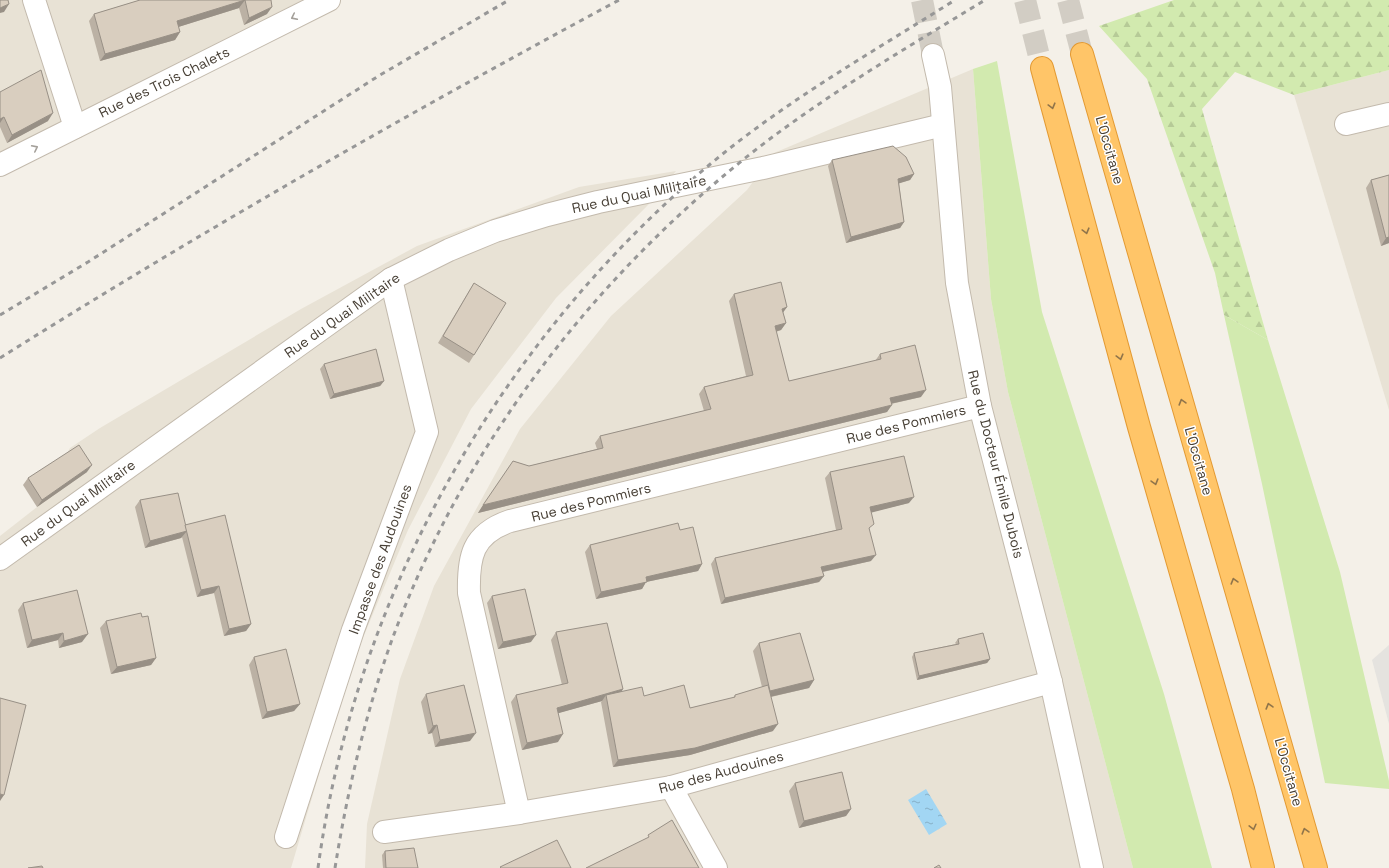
<svg xmlns="http://www.w3.org/2000/svg" width="1389" height="868" font-family="'Space Grotesk',sans-serif">
<style>
.residential{fill:#e8e2d5}
.grass{fill:#d2eaaf}
.forest{fill:url(#forest-firs)}
.parking{fill:#e5e3df}
.water{fill:url(#water-ripples)}
.lines{fill:none;stroke-linecap:round;stroke-linejoin:round}
.minor-tunnel{stroke:#d2cdc4;stroke-width:22;stroke-dasharray:22 11;stroke-linecap:butt}
.motorway-tunnel{stroke:#d2cdc4;stroke-width:22;stroke-dasharray:22 11;stroke-linecap:butt}
.minor-casing{stroke:#c3baad;stroke-width:24}
.motorway-casing{stroke:#e39a33;stroke-width:24}
.minor{stroke:#fff;stroke-width:22}
.motorway{stroke:#ffc568;stroke-width:22}
.rail{stroke:#979797;stroke-width:3;stroke-dasharray:5 5;stroke-linecap:butt}
.wall{fill:#bbb1a4}
.shaded-wall{fill:#989086}
.building{fill:#d9cebf;stroke:#989086}
.oneway{stroke:#a4a09a}
.oneway2{stroke:#91754a}
.labels{text-anchor:middle;dominant-baseline:central;stroke-width:3;stroke-linejoin:round;paint-order:stroke}
.street-label{font-size:14px;fill:#484036;stroke:#fff}
</style>
<defs>
<pattern id="forest-firs" width="22" height="20" patternUnits="userSpaceOnUse"><rect width="22" height="20" fill="#d2eaaf"/><path d="M5 1l3.5 6h-7zM16 11l3.5 6h-7z" fill="#b6ca97"/></pattern>
<pattern id="water-ripples" width="26" height="14" patternUnits="userSpaceOnUse"><rect width="26" height="14" fill="#a2d6f3"/><path d="M2 4q2-2 4 0t4 0M15 11q2-2 4 0t4 0" fill="none" stroke="#86afc6"/></pattern>
</defs>
<rect width="100%" height="100%" fill="#f4f0e8"/>
<!-- residential -->
<g class="residential">
<polygon points="0,0 313,0 0,176"/>
<polygon points="973,69 991,299 1008,392 1133,868 365,868 367,824 400,679 434,586 520,429 611,316 747,190 774,153"/>
<polygon points="1389,70 1389,410 1294,95"/>
<polygon points="676,171 648,205 556,298 471,409 408,530 352,664 291,868 0,868 0,536 37,507 70,448 100,428 301,309 417,246 579,187"/>
</g>
<!-- grass -->
<g class="grass">
<polygon points="997,61 1042,312 1164,694 1212,868 1133,868 1008,392 991,299 973,69"/>
<polygon points="1224,315 1268,340 1340,572 1389,781 1389,789 1325,783 1262,484"/>
</g>
<!-- forest -->
<polygon class="forest" points="1174,0 1389,0 1389,70 1294,95 1235,72 1202,109 1268,340 1224,315 1215,273 1147,79 1099,26"/>
<!-- parking -->
<polygon class="parking" points="1389,645 1389,724 1372,660"/>
<!-- water -->
<polygon class="water" points="926,789 947,824 929,835 908,800"/>
<g class="lines">
<!-- minor-tunnel -->
<polyline class="minor-tunnel" points="922,0 933,55"/>
<!-- motorway-tunnel -->
<g class="motorway-tunnel">
<polyline points="1025,0 1042,68"/>
<polyline points="1068,0 1082,54"/>
</g>
<defs>
<g id="minor">
<polyline points="34,0 75,127"/>
<polyline points="933,55 940,87 957,283 980,406 1051,682 1092,868"/>
<polyline points="1346,124 1389,114"/>
<polyline points="0,165 329,0"/>
<polyline points="0,559 391,279 449,250 495,231 547,215 598,202 763,168 943,125"/>
<polyline points="671,787 716,868"/>
<path d="M519,813L469,593C468,557 472,534 510,521L980,406"/>
<polyline points="384,832 519,813 671,787 1051,682"/>
<polyline points="286,837 353,630 427,432 391,279"/>
</g>
<g id="motorway">
<polyline points="1082,54 1316,868"/>
<polyline points="1042,68 1139,427 1243,789 1263,868"/>
</g>
</defs>
<!-- minor casing -->
<use href="#minor" class="minor-casing"/>
<!-- motorway casing -->
<use href="#motorway" class="motorway-casing"/>
<!-- minor -->
<use href="#minor" class="minor"/>
<!-- motorway -->
<use href="#motorway" class="motorway"/>
<!-- rail -->
<g class="rail">
<polyline points="0,315 88,262 380,75 509,0"/>
<path d="M0,358C202,231 409,113 619,0"/>
<path d="M318,868C355,596 498,343 708,166C784,102 871,53 955,0"/>
<path d="M335,868C347,793 364,720 389,648C458,455 585,287 744,159C819,99 903,50 985,0"/>
</g>
</g>
<!-- wall -->
<g class="wall">
<polygon points="140,0 271,0 267,14 244,25 239,8 178,27 180,32 175,40 100,61 89,21 94,14"/>
<polygon points="0,92 48,121 7,143 0,127"/>
<polygon points="832,160 914,174 910,180 899,183 904,222 900,228 846,243 828,166"/>
<polygon points="1389,175 1389,243 1381,246 1366,188 1371,180"/>
<polygon points="474,283 474,355 469,363 438,343 469,291"/>
<polygon points="734,294 787,307 783,312 786,323 781,330 776,332 789,381 875,361 880,354 921,397 891,404 887,412 478,513 513,461 529,466 597,449 595,443 600,436 704,411 699,394 704,387 746,376 729,301"/>
<polygon points="324,364 384,381 380,386 330,399 320,369"/>
<polygon points="87,472 37,507 23,485 28,478"/>
<polygon points="830,472 909,503 871,512 869,530 871,561 823,572 824,576 819,582 721,604 711,564 715,558 836,530 825,478"/>
<polygon points="140,500 185,525 251,624 246,631 224,636 214,593 197,597 182,537 181,538 145,548 135,507"/>
<polygon points="680,530 702,564 698,571 646,582 642,589 596,599 585,552 590,545"/>
<polygon points="492,596 531,642 498,649 487,603"/>
<polygon points="23,603 82,642 59,648 58,640 27,648 18,610"/>
<polygon points="106,621 156,658 151,665 111,674 100,628"/>
<polygon points="556,632 623,689 621,692 644,696 690,708 733,698 735,695 762,687 753,651 759,643 814,680 809,688 771,697 773,731 690,755 613,767 601,702 602,701 558,713 558,742 522,750 511,702 516,695 562,685 551,640"/>
<polygon points="958,639 990,659 987,663 917,680 912,657 914,653 956,644 955,643"/>
<polygon points="254,657 300,704 294,711 262,719 249,665"/>
<polygon points="426,694 470,741 435,747 432,733 428,734 421,702"/>
<polygon points="795,783 851,809 846,816 799,828 789,791"/>
<polygon points="385,851 418,868 383,868 382,855"/>
</g>
<!-- shaded-wall -->
<g class="shaded-wall">
<polygon points="245,0 239,8 172,29 177,21"/>
<polygon points="9,4 4,12 0,13 0,8"/>
<polygon points="272,7 267,14 244,25 249,18"/>
<polygon points="180,32 175,40 100,61 105,54"/>
<polygon points="53,113 48,121 7,143 12,135"/>
<polygon points="4,117 0,123 0,119"/>
<polygon points="914,174 910,180 894,185 898,179"/>
<polygon points="904,222 900,228 846,243 851,237"/>
<polygon points="1389,237 1389,243 1381,246 1386,238"/>
<polygon points="787,307 782,314 782,309"/>
<polygon points="786,323 781,330 770,333 775,326"/>
<polygon points="384,381 380,386 330,399 334,394"/>
<polygon points="926,390 921,397 885,405 890,398"/>
<polygon points="892,405 887,412 478,513 483,505"/>
<polygon points="92,465 87,472 37,507 42,500"/>
<polygon points="914,497 909,503 866,514 870,507"/>
<polygon points="187,531 181,538 145,548 150,541"/>
<polygon points="876,555 871,561 817,573 821,567"/>
<polygon points="702,564 698,571 646,582 642,589 596,599 601,592 646,577"/>
<polygon points="824,576 819,582 721,604 725,598"/>
<polygon points="219,586 214,593 197,597 201,590"/>
<polygon points="251,624 246,631 224,636 229,629"/>
<polygon points="63,633 58,640 27,648 32,640"/>
<polygon points="88,634 82,642 59,648 64,641"/>
<polygon points="536,635 531,642 498,649 503,642"/>
<polygon points="156,658 151,665 111,674 117,667"/>
<polygon points="990,659 987,663 917,680 919,676"/>
<polygon points="814,680 809,688 765,698 770,691"/>
<polygon points="623,689 618,697 606,695 602,701 552,715 557,708"/>
<polygon points="300,704 294,711 262,719 267,712"/>
<polygon points="778,724 773,731 690,755 613,767 618,760"/>
<polygon points="437,725 432,733 428,734 433,726"/>
<polygon points="476,733 470,741 435,747 440,740"/>
<polygon points="563,734 558,742 522,750 527,743"/>
<polygon points="0,794 4,795 0,801"/>
<polygon points="851,809 846,816 799,828 804,821"/>
</g>
<!-- building -->
<g class="building">
<polygon points="0,0 8,0 9,4 0,8"/>
<polygon points="140,0 271,0 272,7 249,18 245,0 177,21 180,32 105,54 94,14"/>
<polygon points="41,70 53,113 12,135 4,117 0,119 0,92"/>
<polygon points="893,146 906,157 914,174 898,179 904,222 851,237 832,160"/>
<polygon points="1389,175 1389,237 1386,238 1371,180"/>
<polygon points="781,282 787,307 782,309 786,323 775,326 789,381 881,359 880,354 915,345 926,390 890,398 892,405 483,505 513,461 529,466 603,448 600,436 711,409 704,387 753,375 734,294"/>
<polygon points="474,283 506,303 474,355 443,336"/>
<polygon points="376,349 384,381 334,394 324,364"/>
<polygon points="79,445 92,465 42,500 28,478"/>
<polygon points="904,456 914,497 870,507 874,524 869,528 876,555 821,567 824,576 725,598 715,558 842,529 830,472"/>
<polygon points="178,493 187,531 150,541 140,500"/>
<polygon points="225,515 251,624 229,629 219,586 201,590 185,525"/>
<polygon points="678,523 680,530 693,527 702,564 646,577 647,582 601,592 590,545"/>
<polygon points="525,589 536,635 503,642 492,596"/>
<polygon points="77,590 88,634 64,641 63,633 32,640 23,603"/>
<polygon points="141,613 142,617 148,616 156,658 117,667 106,621"/>
<polygon points="607,623 623,689 557,708 563,734 527,743 516,695 568,683 556,632"/>
<polygon points="800,633 814,680 770,691 759,643"/>
<polygon points="983,633 990,659 919,676 914,653 959,644 958,639"/>
<polygon points="286,649 300,704 267,712 254,657"/>
<polygon points="464,685 476,733 440,740 437,725 433,726 426,694"/>
<polygon points="684,685 690,708 735,697 735,695 768,685 778,724 695,748 618,760 606,695 642,687 644,696"/>
<polygon points="0,698 26,705 4,795 0,794"/>
<polygon points="842,772 851,809 804,821 795,783"/>
<polygon points="672,820 699,868 586,868 649,837 648,835"/>
<polygon points="557,840 571,868 501,868 500,867"/>
<polygon points="414,848 418,868 386,868 385,851"/>
<polygon points="939,865 941,868 934,868"/>
<polygon points="42,866 43,868 28,868"/>
</g>
<!-- one-way arrows -->
<defs><path id="oneway-chevron" d="M-2-3.5L2.5 0L-2 3.5" fill="none" stroke-width="1.6" stroke-linecap="round" stroke-linejoin="round"/></defs>
<g class="oneway">
<use href="#oneway-chevron" transform="translate(294 17) rotate(154)"/>
<use href="#oneway-chevron" transform="translate(35 148) rotate(-27)"/>
</g>
<g class="oneway2">
<use href="#oneway-chevron" transform="translate(1052 106) rotate(75)"/>
<use href="#oneway-chevron" transform="translate(1086 231) rotate(75)"/>
<use href="#oneway-chevron" transform="translate(1120 357) rotate(75)"/>
<use href="#oneway-chevron" transform="translate(1182 402) rotate(-106)"/>
<use href="#oneway-chevron" transform="translate(1155 482) rotate(74)"/>
<use href="#oneway-chevron" transform="translate(1234 581) rotate(-106)"/>
<use href="#oneway-chevron" transform="translate(1269 706) rotate(-106)"/>
<use href="#oneway-chevron" transform="translate(1253 827) rotate(76)"/>
<use href="#oneway-chevron" transform="translate(1305 831) rotate(-106)"/>
</g>
<g class="labels">
<!-- street labels -->
<g class="street-label">
<text transform="translate(164 82) rotate(-26)">Rue des Trois Chalets</text>
<text transform="translate(1110 150) rotate(74)">L'Occitane</text>
<text transform="translate(639 194) rotate(-12)">Rue du Quai Militaire</text>
<text transform="translate(342 315) rotate(-35)">Rue du Quai Militaire</text>
<text transform="translate(906 424) rotate(-14)">Rue des Pommiers</text>
<text transform="translate(1199 461) rotate(74)">L'Occitane</text>
<text transform="translate(996 464) rotate(76)">Rue du Docteur Émile Dubois</text>
<text transform="translate(591 502) rotate(-14)">Rue des Pommiers</text>
<text transform="translate(78 503) rotate(-36)">Rue du Quai Militaire</text>
<text transform="translate(380 559) rotate(-70)">Impasse des Audouines</text>
<text transform="translate(721 772) rotate(-15)">Rue des Audouines</text>
<text transform="translate(1289 772) rotate(74)">L'Occitane</text>
</g>
</g>
</svg>
